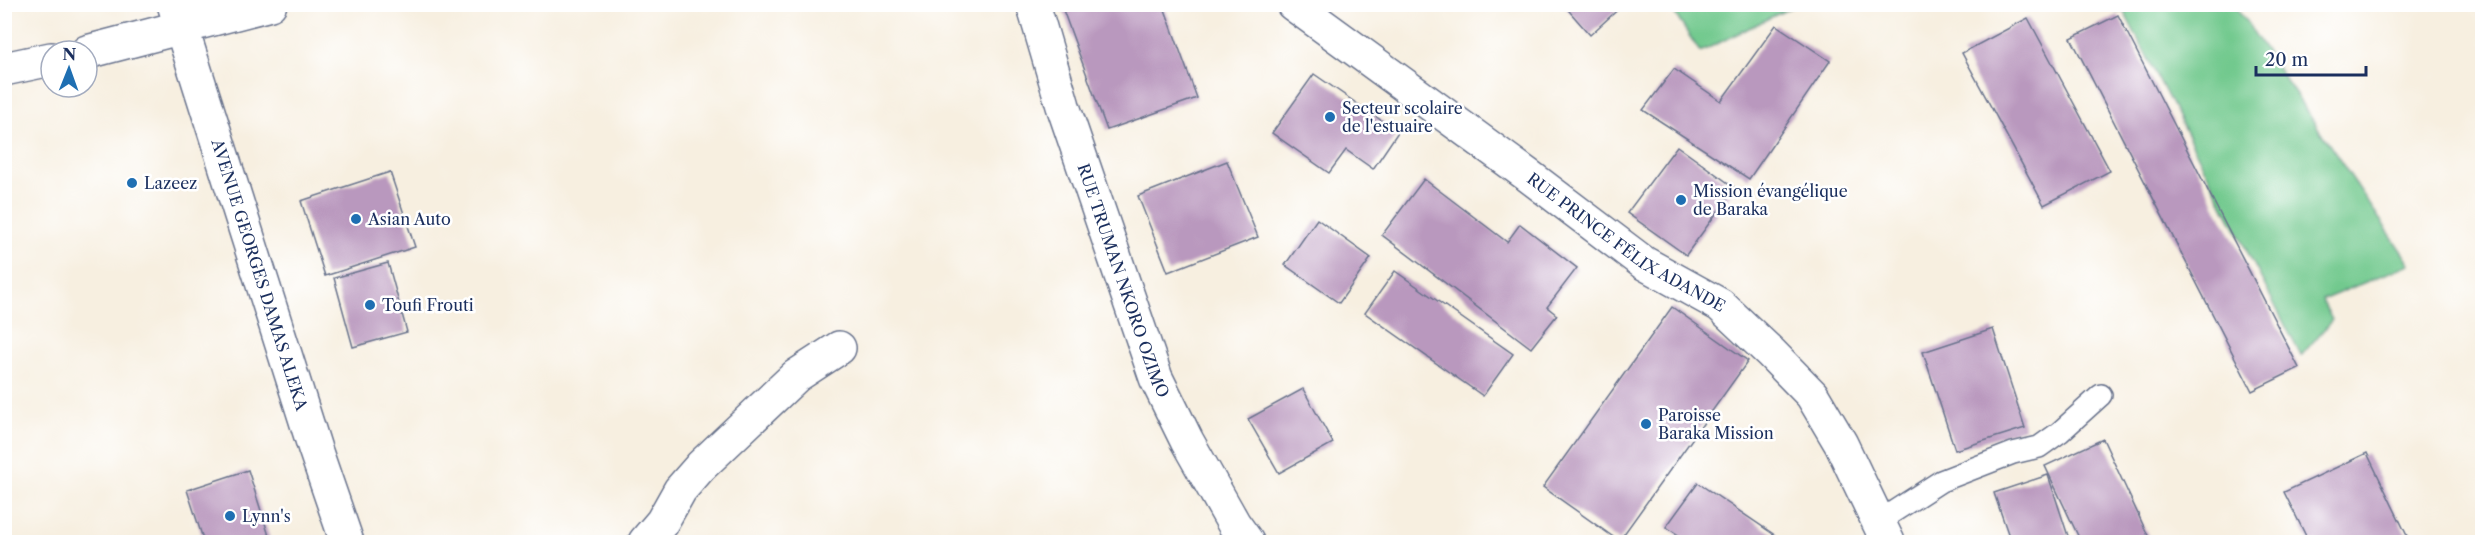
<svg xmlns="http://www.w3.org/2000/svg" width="2487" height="547" font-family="'Libre Caslon Text',serif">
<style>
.green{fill:#72c98e;stroke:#467c76;stroke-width:1.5}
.building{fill:#b998be}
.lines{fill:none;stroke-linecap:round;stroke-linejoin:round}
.service-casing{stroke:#68728c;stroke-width:24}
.minor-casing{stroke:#68728c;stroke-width:36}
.primary-casing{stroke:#68728c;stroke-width:36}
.service{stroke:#fff;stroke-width:21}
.minor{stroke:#fff;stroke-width:33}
.primary{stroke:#fff;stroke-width:33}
.poi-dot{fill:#1f6fb2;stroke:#fff;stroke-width:2}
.labels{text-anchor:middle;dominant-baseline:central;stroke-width:5;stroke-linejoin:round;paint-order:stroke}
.poi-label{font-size:16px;fill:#1b2f5e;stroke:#fff;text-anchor:start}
.street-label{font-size:16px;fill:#1b2f5e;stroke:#fff}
</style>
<rect width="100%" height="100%" fill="#fff"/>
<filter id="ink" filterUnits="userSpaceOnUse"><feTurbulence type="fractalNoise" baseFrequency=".0167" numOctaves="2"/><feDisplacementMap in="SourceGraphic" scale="12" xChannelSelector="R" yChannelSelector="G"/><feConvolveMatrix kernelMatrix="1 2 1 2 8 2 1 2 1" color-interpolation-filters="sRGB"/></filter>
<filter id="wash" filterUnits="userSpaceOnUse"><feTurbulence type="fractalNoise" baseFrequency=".008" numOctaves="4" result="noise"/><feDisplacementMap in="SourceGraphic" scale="24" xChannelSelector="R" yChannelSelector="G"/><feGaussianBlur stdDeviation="1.35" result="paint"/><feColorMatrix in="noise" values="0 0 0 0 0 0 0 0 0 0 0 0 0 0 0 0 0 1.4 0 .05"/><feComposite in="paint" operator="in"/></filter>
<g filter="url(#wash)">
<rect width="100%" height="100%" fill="#f7efe0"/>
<!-- green -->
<g class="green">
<polygon points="1669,5 1796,5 1700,52"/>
<polygon points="2089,5 2235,5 2410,264 2322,300 2332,320 2301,356 2124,12"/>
</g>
<g id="blocks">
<!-- building -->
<g class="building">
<polygon points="1077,4 1163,4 1197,98 1107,130 1063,10"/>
<polygon points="1563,4 1624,4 1590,35"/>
<polygon points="2118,15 2299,368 2252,391 2071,38"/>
<polygon points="2028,18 2110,171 2044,205 1962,53"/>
<polygon points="1776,25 1830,61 1749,179 1643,110 1674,69 1721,101"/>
<polygon points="1314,74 1398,132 1373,169 1346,150 1329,173 1272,133"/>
<polygon points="1677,146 1735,188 1686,255 1627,213"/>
<polygon points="1227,161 1258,237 1168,272 1138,196"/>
<polygon points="390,172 415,247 325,276 301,201"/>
<polygon points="1424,179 1507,242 1520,224 1577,268 1547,307 1557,315 1531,348 1382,235"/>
<polygon points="1317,219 1371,258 1339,303 1285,265"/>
<polygon points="388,263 407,332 353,347 334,278"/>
<polygon points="1395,271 1513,354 1483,396 1365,313"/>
<polygon points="1672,307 1748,361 1619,541 1543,487"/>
<polygon points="1993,329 2025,428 1955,450 1923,352"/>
<polygon points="1303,389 1333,443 1279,473 1248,419"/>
<polygon points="2103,439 2151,542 2081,542 2045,466"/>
<polygon points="2367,453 2410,542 2309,542 2284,492"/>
<polygon points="248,470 271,542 204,542 187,490"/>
<polygon points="2048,475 2070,542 2011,542 1994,493"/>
<polygon points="1698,483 1776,536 1771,542 1689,542 1666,527"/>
</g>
</g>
</g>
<g filter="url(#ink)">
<use href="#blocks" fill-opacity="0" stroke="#68728c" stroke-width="1.5"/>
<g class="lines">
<defs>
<polyline id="service" points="1879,521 1941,481 2013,453 2039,447 2060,432 2101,395"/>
<g id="minor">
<path id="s1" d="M1033,4L1063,106L1156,378L1187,441L1234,524L1247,542"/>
<path id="s2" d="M1293,4L1529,176L1644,263L1720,305L1771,353L1812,395L1841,444L1888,542"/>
<polyline points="87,52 270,4"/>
<polyline points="4,69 51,59"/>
<polyline points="645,542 662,522 680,490 701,466 796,376 839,348"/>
</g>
<g id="primary">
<path id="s3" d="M174,4L315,449L347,542"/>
</g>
</defs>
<!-- service casing -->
<use href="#service" class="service-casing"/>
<!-- minor casing -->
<use href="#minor" class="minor-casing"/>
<!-- primary casing -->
<use href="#primary" class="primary-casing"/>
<!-- service -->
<use href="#service" class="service"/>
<!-- minor -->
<use href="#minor" class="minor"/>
<!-- primary -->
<use href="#primary" class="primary"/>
</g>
</g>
<!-- markers -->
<g class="poi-dot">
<circle cx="1330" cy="117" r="6"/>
<circle cx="132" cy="183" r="6"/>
<circle cx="1681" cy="200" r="6"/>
<circle cx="356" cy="219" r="6"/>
<circle cx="370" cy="305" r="6"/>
<circle cx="1646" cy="424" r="6"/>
<circle cx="230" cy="516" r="6"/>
</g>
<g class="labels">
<!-- poi labels -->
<g class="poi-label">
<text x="1342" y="108">Secteur scolaire<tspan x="1342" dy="18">de l'estuaire</tspan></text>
<text x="144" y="183">Lazeez</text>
<text x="1693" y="191">Mission évangélique<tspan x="1693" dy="18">de Baraka</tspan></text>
<text x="368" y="219">Asian Auto</text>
<text x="382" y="305">Toufi Frouti</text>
<text x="1658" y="415">Paroisse<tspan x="1658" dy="18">Baraka Mission</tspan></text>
<text x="242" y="516">Lynn's</text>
</g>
<!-- street labels -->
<g class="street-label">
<text stroke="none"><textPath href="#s2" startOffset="410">RUE PRINCE FÉLIX ADANDE</textPath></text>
<text stroke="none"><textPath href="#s3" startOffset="284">AVENUE GEORGES DAMAS ALEKA</textPath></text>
<text stroke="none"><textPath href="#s1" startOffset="291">RUE TRUMAN NKORO OZIMO</textPath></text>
</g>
</g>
<!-- margin -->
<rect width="2487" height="547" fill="none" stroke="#fff" stroke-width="24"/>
<!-- north arrow -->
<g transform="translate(69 69) rotate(1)"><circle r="28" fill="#ffffff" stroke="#a4acbf" stroke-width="1.5"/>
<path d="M0-4.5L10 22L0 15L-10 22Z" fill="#1f6fb2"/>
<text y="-9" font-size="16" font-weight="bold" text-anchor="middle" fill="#1b2f5e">N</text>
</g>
<!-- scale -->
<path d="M2256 66v9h110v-9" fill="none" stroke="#1b2f5e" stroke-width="3"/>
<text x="2265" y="66" font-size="18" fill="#1b2f5e" stroke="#ffffff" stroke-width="4.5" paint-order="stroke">20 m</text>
</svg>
